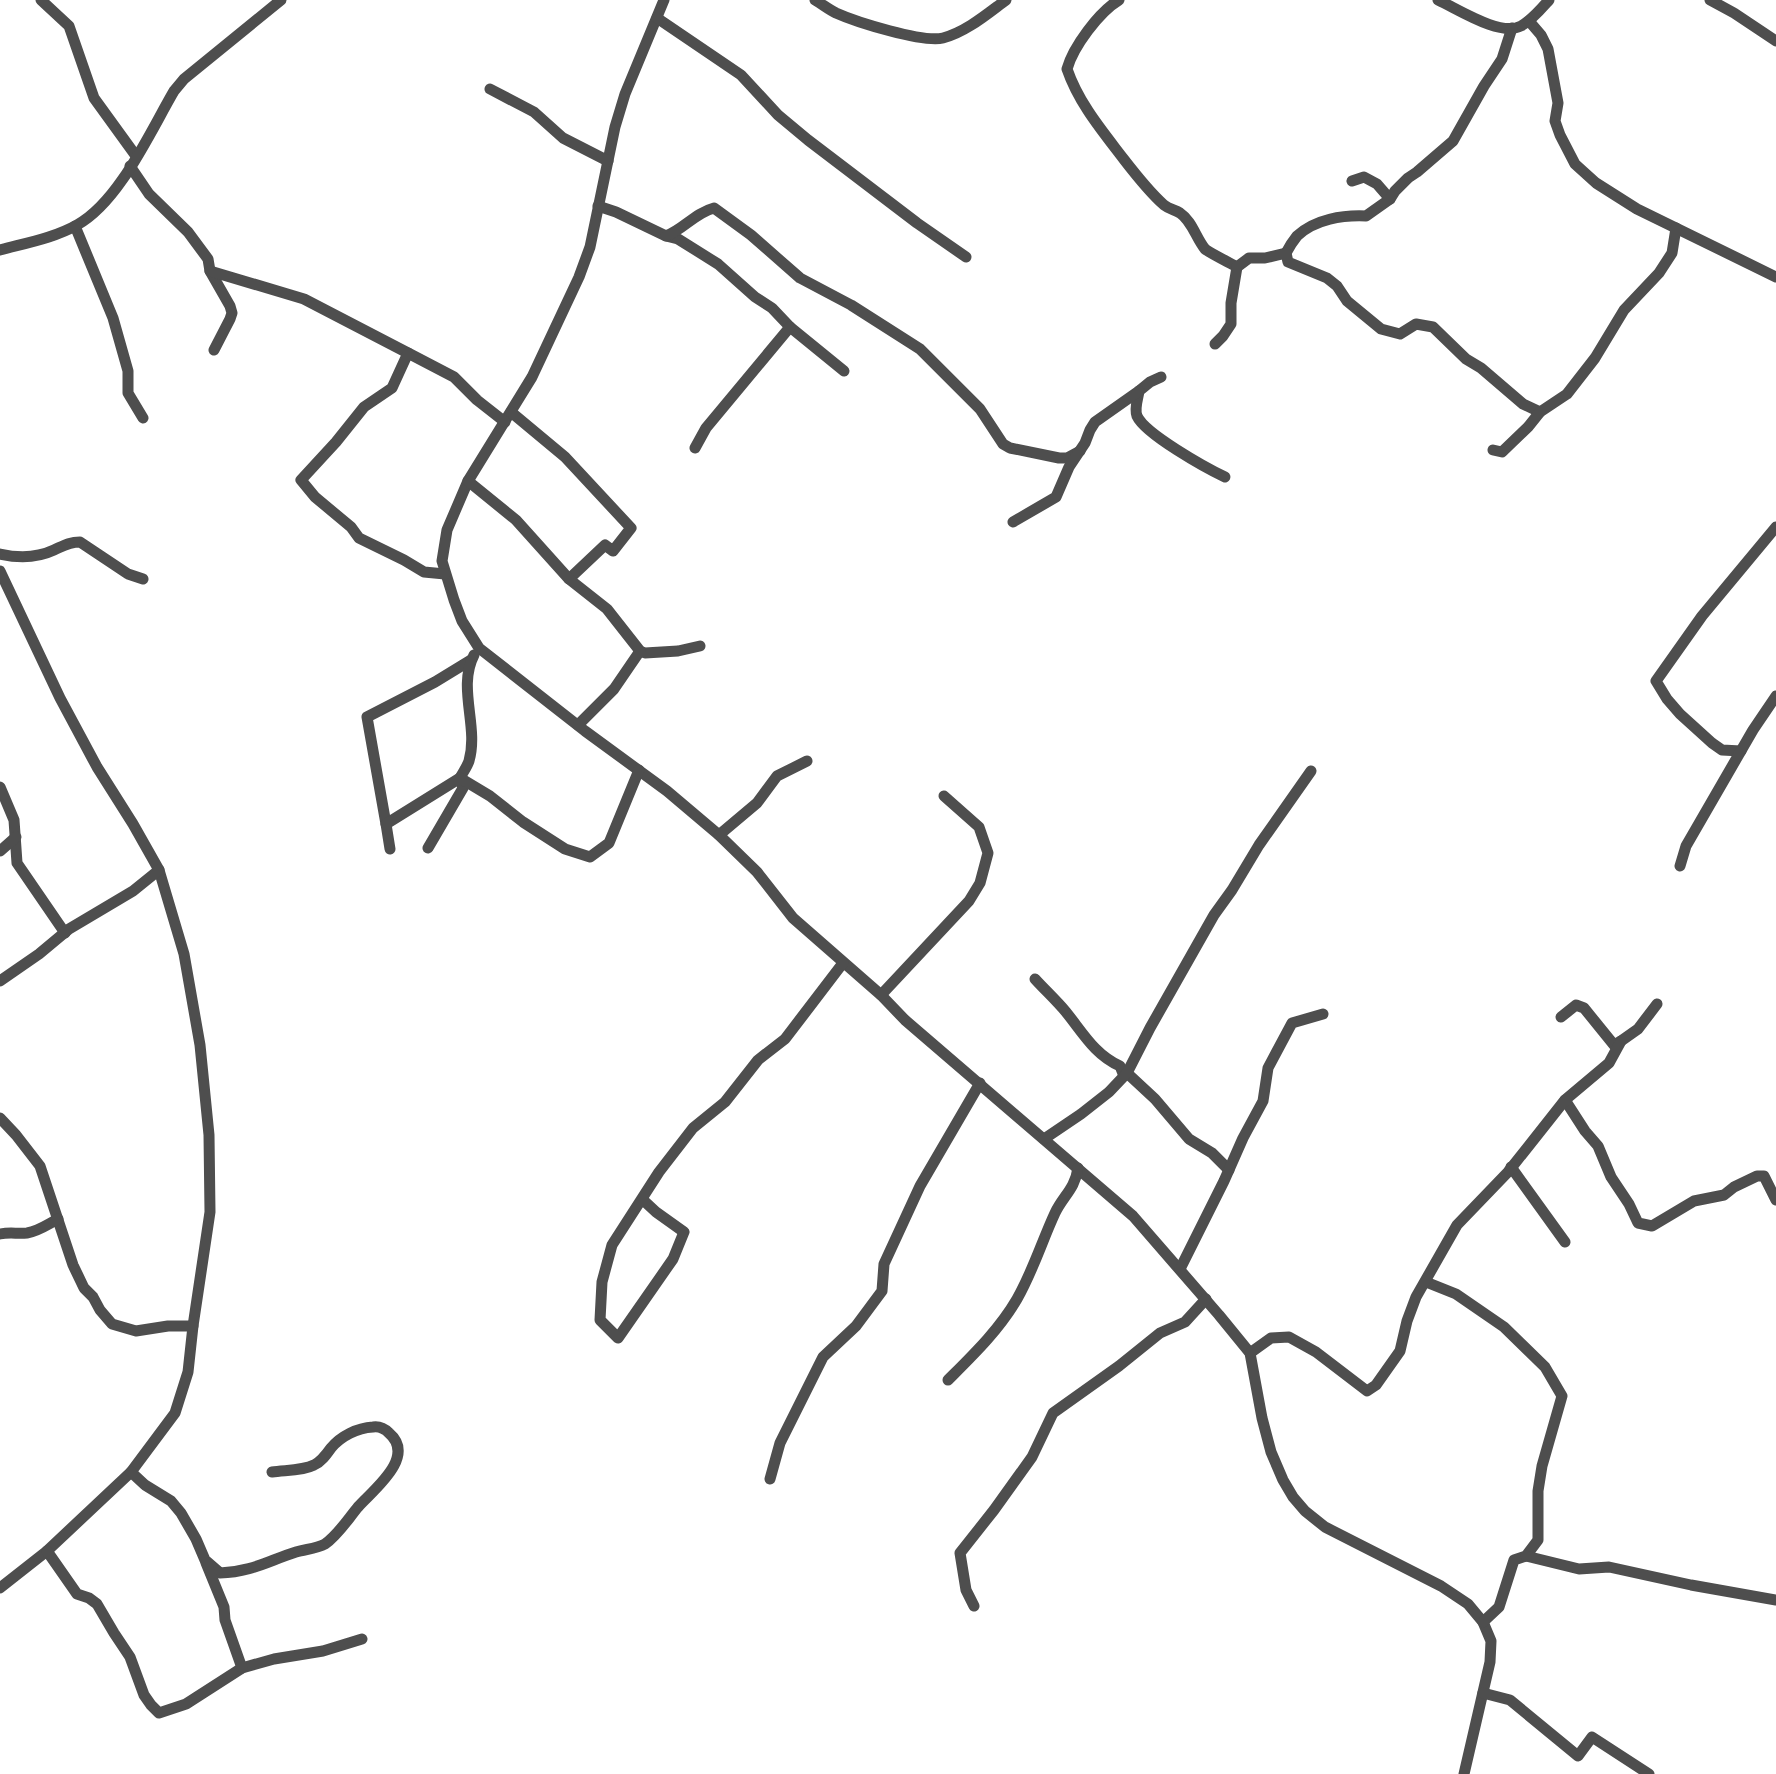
<svg xmlns="http://www.w3.org/2000/svg" width="1776" height="1774" font-family="Commissioner,sans-serif">
<style>
.lines{fill:none;stroke-linecap:round;stroke-linejoin:round}
.minor{stroke:#4e4e4e;stroke-width:11}
</style>
<rect width="100%" height="100%" fill="#fff"/>
<g class="lines">
<!-- minor -->
<g class="minor">
<polyline points="41,0 69,26 94,98 136,156"/>
<polyline points="664,0 625,94 615,127 590,247 579,277 532,377 468,481 447,530 442,561 454,600 462,621 479,648 585,731 667,791 719,835 757,872 793,918 881,995 905,1020 1133,1216 1219,1315 1250,1353 1262,1418 1271,1452 1283,1480 1293,1497 1305,1511 1325,1527 1441,1586 1468,1604 1483,1622 1491,1641 1490,1662 1464,1774"/>
<path d="M815,0C822,4 828,9 836,13C856,22 923,43 943,38C966,32 987,14 1006,0"/>
<path d="M1119,0C1099,12 1073,47 1067,69C1078,101 1099,127 1119,153C1133,171 1147,190 1164,205C1169,209 1175,210 1180,213C1192,221 1196,238 1205,249C1208,252 1230,263 1237,267"/>
<path d="M1438,0C1458,9 1500,37 1521,26C1532,20 1541,9 1549,0"/>
<polyline points="1710,0 1734,13 1776,41"/>
<polyline points="657,18 741,75 778,115 808,140 917,223 966,257"/>
<polyline points="1529,21 1541,35 1548,49 1558,103 1555,121 1560,135 1575,164 1596,183 1637,209 1776,277"/>
<polyline points="490,89 534,112 563,138 608,161"/>
<polyline points="130,166 149,194 188,232 208,259 210,271 230,306 232,313 230,319 214,350"/>
<polyline points="1352,181 1364,177 1377,184 1390,199"/>
<polyline points="598,206 616,212 666,236 678,239 718,264 755,297 772,308 790,327 844,371"/>
<polyline points="75,226 113,318 128,371 128,393 143,418"/>
<path d="M666,236C684,229 695,213 714,208L751,235L800,278L851,305L920,349L980,409L1003,444L1010,448L1059,458H1067L1080,451"/>
<path d="M0,250C26,243 54,238 77,225C119,202 150,132 174,91L184,79L281,0"/>
<path d="M1286,253C1289,247 1293,241 1297,236C1315,219 1343,215 1366,216L1390,199L1395,191L1408,178L1417,172L1453,141L1484,86L1502,59L1512,28"/>
<polyline points="210,271 304,299 408,353"/>
<polyline points="1215,344 1223,336 1231,324 1231,303 1237,267 1249,258 1265,258 1286,253 1288,262 1327,278 1337,286 1347,301 1381,329 1400,334 1416,324 1433,327 1466,359 1481,368 1523,404 1540,412"/>
<path d="M1161,377L1150,382L1139,391C1138,399 1134,408 1137,416C1145,434 1206,468 1225,477"/>
<polyline points="511,412 565,457 631,528 613,551 605,545 569,579"/>
<polyline points="695,448 706,428 790,327"/>
<polyline points="1493,450 1502,452 1528,427 1540,412 1567,394 1595,358 1624,310 1659,273 1672,253 1676,228"/>
<polyline points="468,481 516,520 569,579 607,609 640,651 645,653 678,651 700,646"/>
<polyline points="1013,522 1056,497 1069,467 1085,443 1090,430 1095,422 1139,391"/>
<path d="M0,554C18,558 37,558 54,550C63,546 69,542 80,542L128,574L143,579"/>
<polyline points="0,571 60,698 97,767 133,824 159,870 184,954 200,1045 209,1135 210,1212 193,1326 188,1372 175,1413 131,1472 47,1551 0,1588"/>
<polyline points="445,574 424,572 404,560 359,538 351,527 315,497 301,480 336,442 364,407 392,388 408,353 454,377 477,400 505,422"/>
<polyline points="578,725 614,689 640,651"/>
<polyline points="1741,751 1722,750 1712,743 1680,714 1667,699 1656,681 1702,616 1776,527"/>
<polyline points="0,787 14,820 17,863 65,933"/>
<polyline points="386,824 367,717 435,682 471,660"/>
<polyline points="719,835 757,803 777,776 807,761"/>
<path d="M428,848L463,788L460,778C463,772 467,767 469,761C479,726 457,688 474,655"/>
<polyline points="390,849 386,824 460,778 490,796 523,822 565,849 590,857 609,843 639,770"/>
<polyline points="0,851 16,837"/>
<polyline points="1680,866 1686,846 1753,730 1776,696"/>
<path d="M1035,979C1045,990 1056,1000 1066,1012C1083,1033 1095,1055 1120,1066L1124,1076"/>
<polyline points="0,981 39,954 69,929 133,891 159,870"/>
<polyline points="881,995 969,901 980,883 988,853 979,827 944,796"/>
<polyline points="1561,1017 1576,1005 1584,1008 1614,1045 1621,1041"/>
<polyline points="1127,1073 1155,1099 1189,1139 1212,1153 1229,1170"/>
<polyline points="1565,1100 1585,1131 1598,1146 1611,1177 1629,1204 1638,1223 1652,1226 1694,1201 1724,1195 1734,1187 1757,1176 1764,1176 1776,1200"/>
<polyline points="0,1118 16,1135 40,1166 73,1265 84,1288 93,1297 100,1310 112,1324 136,1331 168,1326 193,1326"/>
<polyline points="1044,1139 1081,1114 1109,1092 1127,1073 1150,1028 1214,915 1232,890 1259,845 1311,771"/>
<polyline points="1511,1167 1565,1242"/>
<polyline points="642,1199 656,1212 684,1232 673,1259 618,1338 600,1320 602,1282 612,1245 659,1172 693,1128 725,1102 758,1060 785,1039 843,963"/>
<path d="M0,1234C9,1232 18,1234 27,1233C39,1231 48,1224 58,1219"/>
<polyline points="1180,1269 1224,1181 1243,1138 1263,1101 1268,1068 1292,1023 1323,1014"/>
<polyline points="1426,1282 1456,1294 1504,1327 1545,1367 1562,1396 1542,1466 1538,1491 1538,1540 1526,1556 1514,1560 1499,1607 1483,1622"/>
<polyline points="1250,1353 1271,1338 1289,1337 1316,1352 1367,1391 1376,1385 1400,1351 1407,1321 1416,1297 1457,1225 1508,1172 1565,1100 1609,1063 1621,1041 1638,1029 1657,1004"/>
<path d="M948,1380C973,1355 999,1330 1017,1299C1033,1271 1042,1241 1055,1213C1063,1196 1075,1189 1078,1168"/>
<path d="M131,1472L145,1485L171,1501L181,1513L196,1539L205,1560L220,1573C251,1572 268,1561 296,1552C306,1549 316,1549 325,1544C338,1535 348,1519 358,1507C373,1490 417,1457 389,1433C385,1429 380,1426 373,1427C357,1428 341,1436 331,1448C326,1455 321,1462 314,1465C302,1471 285,1470 272,1472"/>
<polyline points="770,1479 780,1443 823,1357 856,1326 882,1291 884,1264 920,1186 980,1083"/>
<polyline points="47,1551 77,1594 89,1598 97,1604 114,1633 130,1657 144,1695 151,1705 159,1713 186,1704 242,1668 274,1659 323,1651 362,1639"/>
<polyline points="1526,1556 1579,1569 1609,1567 1691,1585 1776,1600"/>
<polyline points="206,1563 224,1607 225,1620 242,1668"/>
<polyline points="974,1606 966,1590 960,1553 994,1510 1032,1457 1053,1413 1119,1366 1160,1333 1185,1322 1206,1299"/>
<polyline points="1483,1693 1510,1700 1578,1756 1592,1737 1649,1774"/>
</g>
</g>
</svg>
